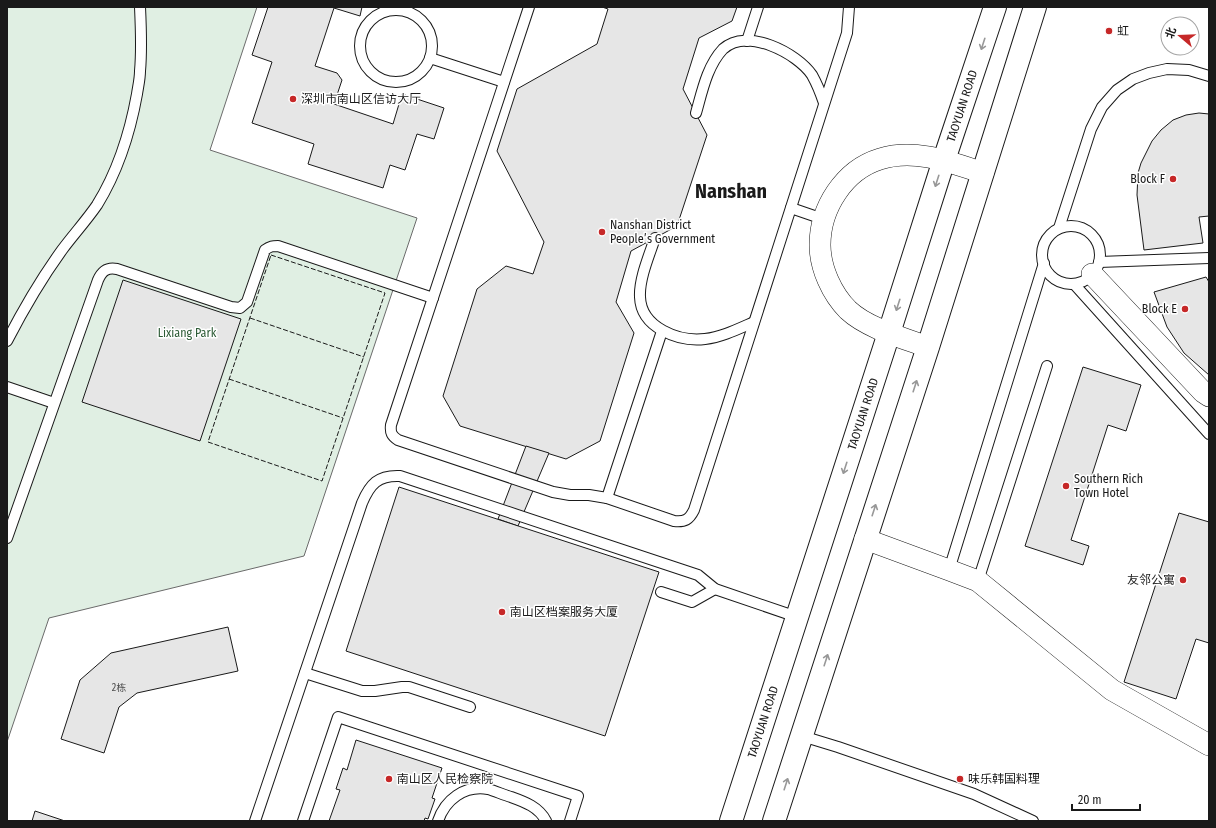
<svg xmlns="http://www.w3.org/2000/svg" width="1216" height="828" font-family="'Fira Sans Condensed','Noto Sans SC',sans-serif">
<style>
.green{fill:#e0efe3;stroke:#6a6a6a}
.building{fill:#e6e6e6;stroke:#1a1a1a}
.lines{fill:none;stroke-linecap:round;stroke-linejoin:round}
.lane-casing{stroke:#1a1a1a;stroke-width:12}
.street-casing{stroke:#1a1a1a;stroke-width:22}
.secondary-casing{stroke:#1a1a1a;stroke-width:24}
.lane{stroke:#fff;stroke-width:10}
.street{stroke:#fff;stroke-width:21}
.secondary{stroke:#fff;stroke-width:22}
.fence{stroke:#1a1a1a;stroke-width:1;stroke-dasharray:5 2;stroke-linecap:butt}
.oneway{stroke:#989898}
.poi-dot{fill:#c62828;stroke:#fff;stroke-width:1.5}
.labels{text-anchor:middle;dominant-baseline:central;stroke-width:3;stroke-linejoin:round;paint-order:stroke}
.number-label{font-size:10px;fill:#4d4d4d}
.poi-label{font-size:12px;fill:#1a1a1a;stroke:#fff;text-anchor:start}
.street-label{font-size:12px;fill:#1a1a1a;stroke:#fff}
.park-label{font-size:12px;fill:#2b5a34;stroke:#fff}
.town-label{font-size:20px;font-weight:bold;fill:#1a1a1a;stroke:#fff}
</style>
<rect width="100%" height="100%" fill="#fff"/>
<!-- green -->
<polygon class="green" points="7,7 257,7 210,150 417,218 304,556 49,618 7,742"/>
<!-- building -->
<g class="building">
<polygon points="268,7 362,7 360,16 334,8 315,66 337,73 342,80 334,104 393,124 402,94 444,108 434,139 417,134 405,170 390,165 383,188 308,164 314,144 252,123 272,62 252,55"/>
<polygon points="602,7 737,7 732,21 699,38 683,89 707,135 677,226 631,251 616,302 634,333 600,441 566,459 460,426 443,396 477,289 506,266 533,274 544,242 497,151 517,89 597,44 608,9"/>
<polygon points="1199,113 1209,114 1209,216 1199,217 1203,243 1144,250 1137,195 1138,173 1141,163 1152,141 1161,130 1173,120 1186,115"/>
<polygon points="1206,277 1209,282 1209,375 1184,353 1167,327 1154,292"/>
<polygon points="123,280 241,319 200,441 82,402"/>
<polygon points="1083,367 1141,385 1126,431 1108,425 1071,540 1089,546 1083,565 1025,546"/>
<polygon points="526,446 549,453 518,526 498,519"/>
<polygon points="399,487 659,572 605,736 346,651"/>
<polygon points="1179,513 1209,522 1209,643 1196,639 1176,699 1124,682"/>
<polygon points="228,627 238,671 137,693 119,707 104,753 61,739 80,680 111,653"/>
<polygon points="356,740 442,768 432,798 435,799 428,819 425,818 424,821 329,821 340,790 336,789 343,768 347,770"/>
<polygon points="35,811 65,821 32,821"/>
</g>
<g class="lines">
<defs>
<g id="lane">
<path d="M529,7L391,425C390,433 392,436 398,440L553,492L570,495H589L607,498L674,521C685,522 689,520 694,510L847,33L849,7"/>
<circle cx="396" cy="46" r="36"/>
<polyline points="747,41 758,7"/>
<polyline points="430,58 504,82"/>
<path d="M696,113C702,92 707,66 723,49C747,27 797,53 812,75C817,84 821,94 824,103"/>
<polyline points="791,208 823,219"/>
<circle cx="1071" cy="255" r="29"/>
<polyline points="1059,228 1091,129 1102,107 1117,90 1133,79 1149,73 1167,69 1189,70 1209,76"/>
<path d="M655,238C649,256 639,279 640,297C641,328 679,342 705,339C722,337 738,329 754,322"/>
<polyline points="1099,262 1209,258"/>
<polyline points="1074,284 1209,434"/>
<path d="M7,341C23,310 41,279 62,250C73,235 86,221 97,205C118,171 130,133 137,94C138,87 140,79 140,71C142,49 141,28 140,7"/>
<polyline points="7,387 54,403"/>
<polyline points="607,498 662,331"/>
<path d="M7,538L98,280C102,271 107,267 117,269L231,307L240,308L247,302L265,250C270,246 273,246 278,246L433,298"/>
<polyline points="949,570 1044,263"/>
<polyline points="978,581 1047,366"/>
<polyline points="661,592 692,602 715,589"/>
<polyline points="305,673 362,691 375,691 402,687 409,687 470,707"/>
<polyline points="802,736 838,747 974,794 1033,821"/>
<path d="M255,821L362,503C370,484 378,475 400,476L698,575L715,589L797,617"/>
<polyline points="303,821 338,717 578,796 570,821"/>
<path d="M438,821C445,800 464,785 488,789C495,791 504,795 511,797C525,802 539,807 546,821"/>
</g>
<g id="street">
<polyline points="1092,274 1203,392 1209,396"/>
<path d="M928,347C903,338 867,328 848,310C832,294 820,268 820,245C820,208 844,170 880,159C915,148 950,162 983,173"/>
<polyline points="865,539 949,570 978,581 1112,690 1209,745"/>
</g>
<g id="secondary">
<polyline points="731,821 889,333 944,160 995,7"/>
<polyline points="774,821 928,347 1035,7"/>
</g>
</defs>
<!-- lane casing -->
<use href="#lane" class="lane-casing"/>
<!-- street casing -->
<use href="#street" class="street-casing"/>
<!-- secondary casing -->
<use href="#secondary" class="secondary-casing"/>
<!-- lane -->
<use href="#lane" class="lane"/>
<!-- street -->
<use href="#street" class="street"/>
<!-- secondary -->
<use href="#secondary" class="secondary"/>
<!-- fence -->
<g class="fence">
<polygon points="271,255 385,293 322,481 208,442"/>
<polyline points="250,318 364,357"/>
<polyline points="229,379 343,418"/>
</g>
</g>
<!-- one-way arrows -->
<defs><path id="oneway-shaft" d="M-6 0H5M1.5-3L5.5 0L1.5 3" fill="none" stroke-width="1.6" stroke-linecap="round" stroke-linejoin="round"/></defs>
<g class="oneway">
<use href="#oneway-shaft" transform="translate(983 44) rotate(108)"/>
<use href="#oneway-shaft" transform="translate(937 181) rotate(108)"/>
<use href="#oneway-shaft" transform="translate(898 305) rotate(108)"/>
<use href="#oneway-shaft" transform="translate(915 386) rotate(-72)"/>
<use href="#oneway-shaft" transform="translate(845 468) rotate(108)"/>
<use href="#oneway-shaft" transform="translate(874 510) rotate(-72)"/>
<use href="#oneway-shaft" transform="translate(826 660) rotate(-72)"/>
<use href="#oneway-shaft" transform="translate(786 784) rotate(-72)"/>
</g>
<!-- markers -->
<g class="poi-dot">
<circle cx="1109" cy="31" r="4"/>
<circle cx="293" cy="99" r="4"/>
<circle cx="1173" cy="179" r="4"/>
<circle cx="602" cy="232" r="4"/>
<circle cx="1185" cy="309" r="4"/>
<circle cx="1066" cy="486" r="4"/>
<circle cx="1183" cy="580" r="4"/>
<circle cx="502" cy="612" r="4"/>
<circle cx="389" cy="779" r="4"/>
<circle cx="960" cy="779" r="4"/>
</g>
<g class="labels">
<!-- number labels -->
<g class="number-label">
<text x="119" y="688">2栋</text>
</g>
<!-- poi labels -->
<g class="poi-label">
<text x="1117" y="31">虹</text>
<text x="301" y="99">深圳市南山区信访大厅</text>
<text x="1165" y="179" text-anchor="end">Block F</text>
<text x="610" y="225">Nanshan District<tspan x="610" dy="14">People′s Government</tspan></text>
<text x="1177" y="309" text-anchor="end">Block E</text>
<text x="1074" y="479">Southern Rich<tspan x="1074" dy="14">Town Hotel</tspan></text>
<text x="1175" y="580" text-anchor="end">友邻公寓</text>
<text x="510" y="612">南山区档案服务大厦</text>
<text x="397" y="779">南山区人民检察院</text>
<text x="968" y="779">味乐韩国料理</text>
</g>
<!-- street labels -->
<g class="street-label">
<text transform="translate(962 106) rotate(-72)">TAOYUAN ROAD</text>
<text transform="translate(863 414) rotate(-72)">TAOYUAN ROAD</text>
<text transform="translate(763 722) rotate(-72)">TAOYUAN ROAD</text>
</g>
<!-- park labels -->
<g class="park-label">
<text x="187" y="333">Lixiang Park</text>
</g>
<!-- town labels -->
<g class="town-label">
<text x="731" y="191">Nanshan</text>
</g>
</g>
<!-- border -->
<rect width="1216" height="828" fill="none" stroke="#1a1a1a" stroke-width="16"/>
<!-- north arrow -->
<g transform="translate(1180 36) rotate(289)"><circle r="19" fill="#ffffff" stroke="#a3a3a3"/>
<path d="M0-3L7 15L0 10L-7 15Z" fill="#c62828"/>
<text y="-6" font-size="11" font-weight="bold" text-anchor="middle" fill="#1a1a1a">北</text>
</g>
<!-- scale -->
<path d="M1072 804v6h68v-6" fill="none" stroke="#1a1a1a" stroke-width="2"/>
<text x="1078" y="804" font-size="12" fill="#1a1a1a" stroke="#ffffff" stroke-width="3" paint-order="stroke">20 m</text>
</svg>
